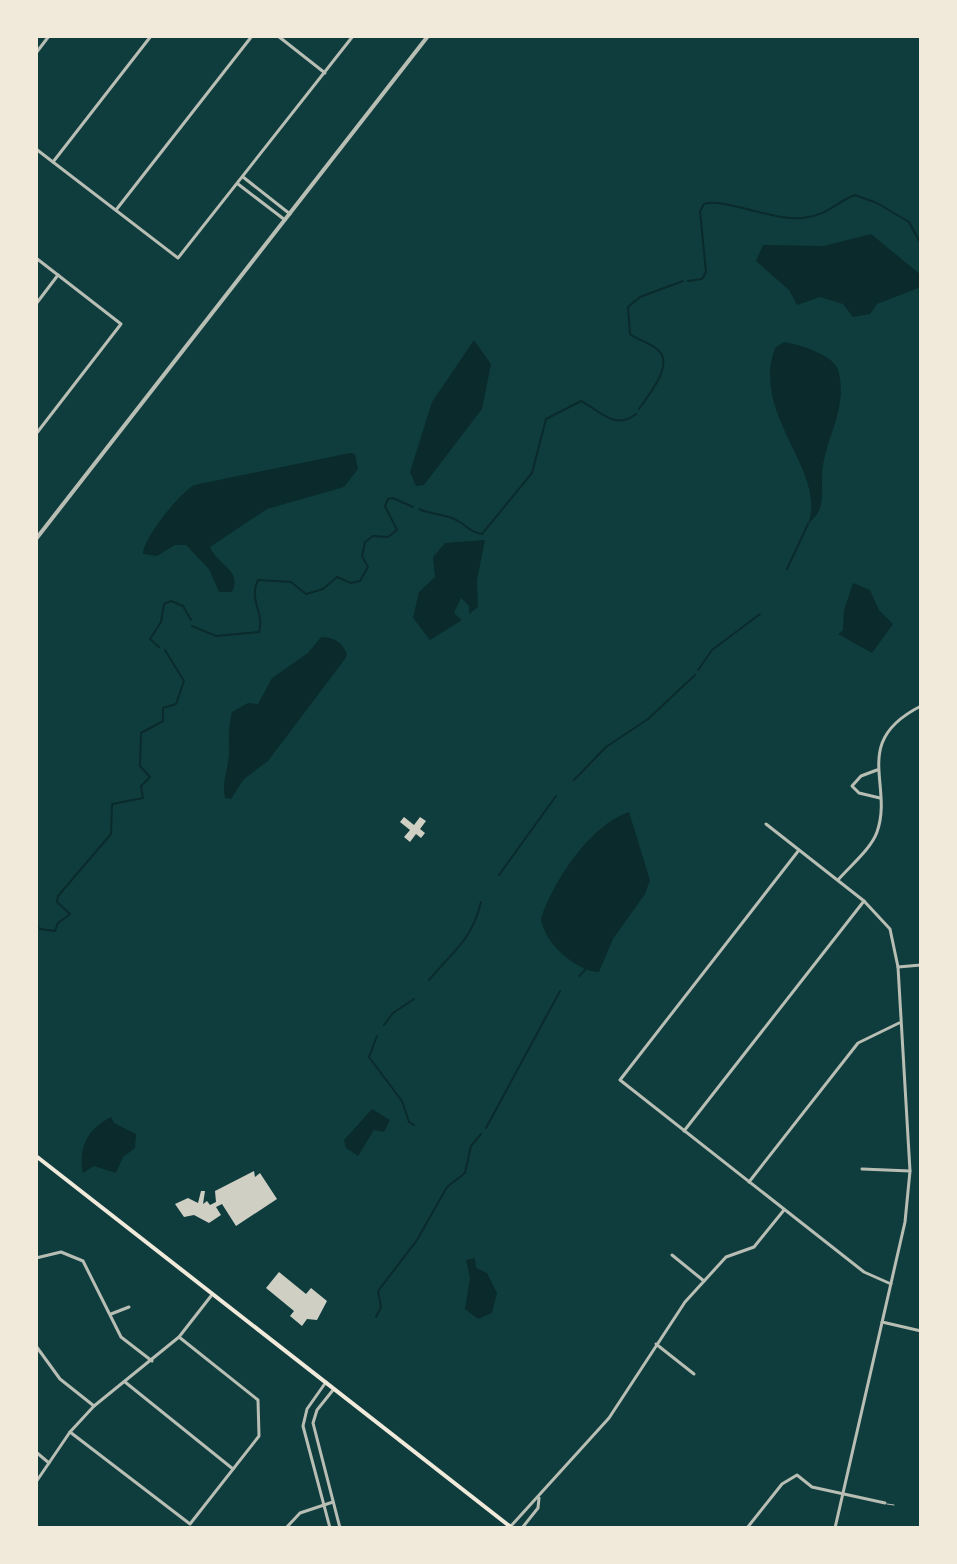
<svg xmlns="http://www.w3.org/2000/svg" width="957" height="1564" font-family="Georgia,serif">
<style>
.water{fill:#0a2a2b}
.lines{fill:none;stroke-linecap:round;stroke-linejoin:round}
.stream{stroke:#0a2a2b;stroke-width:2}
.building{fill:#cfcfc3}
.service{stroke:#b8beb3;stroke-width:1}
.minor{stroke:#b8beb3;stroke-width:3}
.tertiary{stroke:#b8beb3;stroke-width:4}
.secondary{stroke:#f1e9da;stroke-width:4}
</style>
<rect width="100%" height="100%" fill="#0f3d3e"/>
<!-- water -->
<g class="water">
<polygon points="871,234 921,275 921,287 877,304 870,314 853,317 843,304 820,297 797,305 789,290 756,261 763,245 824,246"/>
<polygon points="474,340 491,364 482,409 424,485 416,486 410,472 432,402"/>
<path d="M784,342C798,344 834,355 838,370C849,408 825,437 822,474C821,493 827,509 808,524C828,471 750,415 775,348Z"/>
<path d="M350,453L355,454L358,469L344,487L267,509L210,547C216,564 243,570 232,592H219L209,569L186,545H175L157,556L143,554C143,538 179,494 194,485Z"/>
<polygon points="485,540 477,580 478,607 469,614 469,606 461,598 454,613 462,620 430,640 413,618 419,592 435,577 433,557 445,543"/>
<polygon points="853,583 870,590 879,610 893,624 872,653 838,634 843,630 844,610"/>
<path d="M321,637C334,637 342,642 347,654L345,659L268,761L244,779L231,799L225,798C221,782 229,768 229,752C229,738 228,727 232,712L248,703L258,704L272,678L308,653Z"/>
<path d="M629,812L650,880L645,894L613,939L599,972C575,971 543,942 541,918C554,880 590,825 629,812Z"/>
<polygon points="372,1109 390,1120 384,1132 374,1130 358,1156 346,1148 344,1140"/>
<path d="M111,1117L114,1123L136,1134L135,1148L123,1157L116,1173L94,1166L83,1173C78,1146 88,1129 111,1117Z"/>
<polygon points="475,1258 476,1268 487,1273 497,1293 492,1313 478,1319 465,1309 470,1278 466,1260"/>
</g>
<g class="lines">
<!-- stream -->
<g class="stream">
<path d="M688,281L702,279L706,272L700,211L704,204C722,197 772,221 803,218C829,215 834,203 855,195L877,203L909,222L921,244"/>
<path d="M639,409C647,397 674,366 659,351C650,342 639,341 630,334L628,307L640,297L683,281"/>
<path d="M419,509C432,515 447,514 458,521C467,526 471,533 482,534L532,473L546,419L581,401C599,410 615,431 636,414"/>
<polyline points="787,569 808,524"/>
<path d="M192,626L216,636L259,632C265,613 248,600 258,580L291,582L306,594L323,589L337,577L351,583L360,581L368,567L362,556L365,542L373,536L388,537L397,530L385,506L388,499L393,498L413,507"/>
<polyline points="159,647 150,639 161,622 164,604 171,601 183,606 191,620"/>
<polyline points="698,670 712,650 760,614"/>
<polyline points="574,780 606,747 648,719 695,675"/>
<polyline points="499,875 556,796"/>
<polyline points="36,926 38,927"/>
<polyline points="40,929 55,931 58,923 70,914 57,902 58,896 111,834 112,804 143,798 141,786 150,777 140,766 141,733 163,721 163,708 176,704 184,681 165,650"/>
<polyline points="579,976 585,970"/>
<path d="M429,980C453,951 472,940 481,902"/>
<polyline points="384,1025 393,1013 414,999"/>
<polyline points="377,1036 369,1057 402,1101 409,1122 414,1125"/>
<polyline points="486,1128 560,991"/>
<polyline points="376,1317 381,1307 378,1291 417,1240 447,1187 465,1173 471,1146 481,1134"/>
</g>
</g>
<!-- building -->
<g class="building">
<polygon points="404,817 414,825 420,817 426,821 420,829 425,833 421,838 416,834 410,842 404,837 410,830 400,822"/>
<polygon points="254,1171 255,1177 260,1173 277,1199 236,1226 222,1204 216,1207 221,1215 209,1223 194,1215 184,1217 175,1204 188,1198 198,1203 201,1191 205,1191 203,1204 207,1201 210,1205 216,1202 215,1191"/>
<polygon points="279,1272 306,1294 311,1288 327,1301 317,1320 307,1319 302,1326 290,1316 294,1311 266,1288"/>
</g>
<g class="lines">
<!-- service -->
<polyline class="service" points="887,1504 894,1505"/>
<!-- minor -->
<g class="minor">
<polyline points="278,36 325,73"/>
<polyline points="36,53 49,36"/>
<polyline points="36,149 178,258 353,36"/>
<polyline points="53,162 151,36"/>
<polyline points="243,177 290,214"/>
<polyline points="238,184 285,220"/>
<polyline points="116,210 252,36"/>
<polyline points="36,258 121,324 36,434"/>
<polyline points="36,304 58,275"/>
<polyline points="877,770 861,776 852,786 859,793 880,798"/>
<polyline points="766,824 864,901 890,929 898,967 910,1171 905,1222 835,1528"/>
<polyline points="799,850 620,1080 864,1272 891,1284"/>
<path d="M838,880C850,866 871,849 877,832C894,784 850,742 921,706"/>
<polyline points="898,967 921,965"/>
<polyline points="684,1131 864,901"/>
<polyline points="862,1169 910,1171"/>
<polyline points="749,1182 858,1043 899,1023"/>
<polyline points="672,1255 704,1281"/>
<polyline points="36,1258 61,1252 83,1261 121,1337 152,1361"/>
<polyline points="111,1314 129,1307"/>
<polyline points="882,1322 921,1331"/>
<polyline points="656,1344 694,1374"/>
<polyline points="36,1346 60,1379 94,1406"/>
<polyline points="125,1382 233,1469"/>
<polyline points="326,1382 307,1409 303,1426 330,1528"/>
<polyline points="333,1390 317,1410 313,1423 340,1528"/>
<polyline points="70,1432 190,1524 259,1436 258,1400 179,1337"/>
<polyline points="36,1452 49,1463"/>
<polyline points="36,1482 70,1432 94,1406 179,1337 211,1296"/>
<polyline points="511,1526 609,1418 685,1302 726,1257 754,1247 784,1210"/>
<polyline points="286,1528 300,1513 333,1502"/>
<polyline points="522,1528 538,1508 539,1498"/>
<polyline points="747,1528 782,1484 797,1475 812,1487 885,1503"/>
</g>
<!-- tertiary -->
<polyline class="tertiary" points="36,539 428,36"/>
<!-- secondary -->
<polyline class="secondary" points="36,1156 512,1528"/>
</g>
<!-- border -->
<rect width="957" height="1564" fill="none" stroke="#f1e9da" stroke-width="76"/>
</svg>
